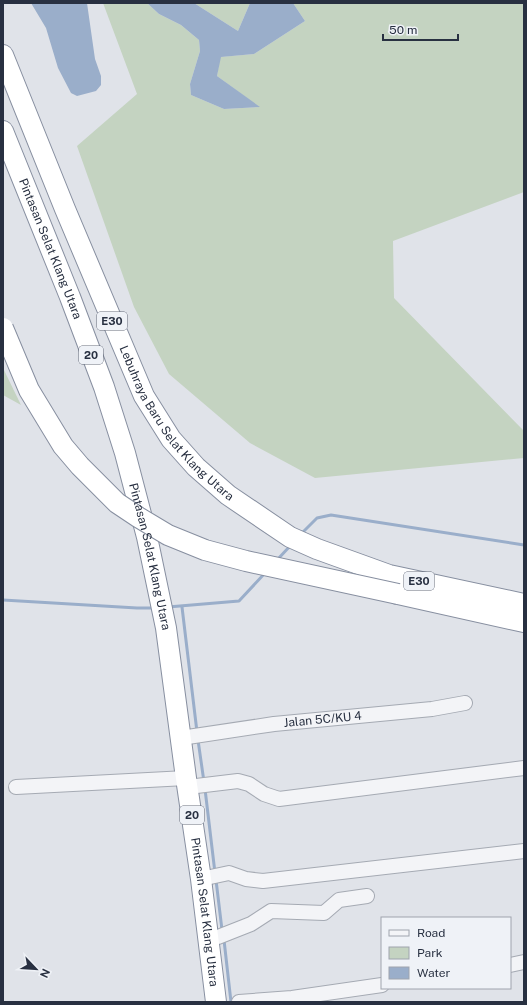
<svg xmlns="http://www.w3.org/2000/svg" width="527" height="1005" font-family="'Public Sans',sans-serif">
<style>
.green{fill:#c4d3c1}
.water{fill:#9aaeca}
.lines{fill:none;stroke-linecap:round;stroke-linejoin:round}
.stream{stroke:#9aaeca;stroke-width:3}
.minor-casing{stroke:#a5aab3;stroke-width:16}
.highway-casing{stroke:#878fa0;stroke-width:22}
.minor{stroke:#f3f4f7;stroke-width:14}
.highway{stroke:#fff;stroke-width:20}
.highway-bridge-casing{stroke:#878fa0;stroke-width:22;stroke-linecap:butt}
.highway-bridge{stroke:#fff;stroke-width:20}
.labels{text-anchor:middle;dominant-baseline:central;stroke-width:4;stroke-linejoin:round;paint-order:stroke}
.shield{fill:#eff2f7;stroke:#646a78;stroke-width:1}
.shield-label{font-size:11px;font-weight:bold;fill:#283041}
.street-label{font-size:12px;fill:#283041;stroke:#eff2f7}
</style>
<rect width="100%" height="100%" fill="#e0e3e9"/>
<!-- green -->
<g class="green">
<polygon points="103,3 147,3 159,14 181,25 199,40 200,51 190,84 191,95 224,109 259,107 217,76 220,57 254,54 305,21 293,3 524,3 524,192 393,241 394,298 524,431 524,458 315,478 250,443 169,374 134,307 77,146 137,94"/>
<polygon points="194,3 250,3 238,31"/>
<polygon points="3,368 21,405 3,395"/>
</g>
<!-- water -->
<g class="water">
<polygon points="31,3 87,3 95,59 101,76 101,85 96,91 77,96 71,93 58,68 46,28"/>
<polygon points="147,3 194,3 238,31 250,3 293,3 305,21 254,54 221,57 217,76 260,107 224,109 191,95 190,84 200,51 199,40 181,25 159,14"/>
</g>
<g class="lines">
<!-- stream -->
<g class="stream">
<polyline points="301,534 317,518 331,515 524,545"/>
<polyline points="277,560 291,545"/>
<polyline points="3,600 137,608 155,608"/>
<polyline points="168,607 239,601 265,573"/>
<polyline points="182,607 197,732"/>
<polyline points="198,740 204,782"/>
<polyline points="205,789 215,873"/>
<polyline points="216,880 222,930"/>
<polyline points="224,940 231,1002"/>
</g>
<defs>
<g id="minor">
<path id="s1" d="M181,738L274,724L432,709L465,703"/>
<polyline points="16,787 186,778"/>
<polyline points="188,787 238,781 249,784 264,794 279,799 524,768"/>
<polyline points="201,879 229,873 246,879 263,881 524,851"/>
<polyline points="208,939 218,937 251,924 271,911 324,913 339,900 367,896"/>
<polyline points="510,965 524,962"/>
<polyline points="239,1002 292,998 382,985"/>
</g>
<g id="highway">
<path id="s2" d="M3,55L65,209L144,396L171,439L196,467L228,495L290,537L317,549L389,575L524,604"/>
<path id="s3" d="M3,131L70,297L104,387L125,453L147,537L166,628L186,778L201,879L216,1002"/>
<polyline points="398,594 524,622"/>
</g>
</defs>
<!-- minor casing -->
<use href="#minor" class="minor-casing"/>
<!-- highway casing -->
<use href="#highway" class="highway-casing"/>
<!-- minor -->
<use href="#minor" class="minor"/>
<!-- highway -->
<use href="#highway" class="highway"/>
<defs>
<polyline id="highway-bridge" points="3,328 29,390 63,446 80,466 117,503 138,517 168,535 205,550 246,561 398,594"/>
</defs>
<!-- highway-bridge casing -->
<use href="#highway-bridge" class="highway-bridge-casing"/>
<!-- highway-bridge -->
<use href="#highway-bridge" class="highway-bridge"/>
</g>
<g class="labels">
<!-- shield labels -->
<g class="shield">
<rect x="97" y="312" width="30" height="18" rx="3"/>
<rect x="79" y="346" width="24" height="18" rx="3"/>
<rect x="404" y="572" width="30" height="18" rx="3"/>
<rect x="180" y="806" width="24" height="18" rx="3"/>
</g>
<g class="shield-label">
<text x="112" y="321">E30</text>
<text x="91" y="355">20</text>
<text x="419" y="581">E30</text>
<text x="192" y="815">20</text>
</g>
<!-- street labels -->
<g class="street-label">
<text stroke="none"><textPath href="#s3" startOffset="127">Pintasan Selat Klang Utara</textPath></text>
<text stroke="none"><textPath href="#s2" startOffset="410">Lebuhraya Baru Selat Klang Utara</textPath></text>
<text stroke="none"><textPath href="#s3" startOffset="451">Pintasan Selat Klang Utara</textPath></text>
<text stroke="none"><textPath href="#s1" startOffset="143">Jalan 5C/KU 4</textPath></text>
<text stroke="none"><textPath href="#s3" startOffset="811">Pintasan Selat Klang Utara</textPath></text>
</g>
</g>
<!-- border -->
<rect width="527" height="1005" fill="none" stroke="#283041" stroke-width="8"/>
<!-- legend -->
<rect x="381" y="917" width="130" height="72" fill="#eff2f7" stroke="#9fa4ae"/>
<rect x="389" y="930" width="20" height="6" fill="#f3f4f7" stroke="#9fa4ae"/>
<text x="417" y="937" font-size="12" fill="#283041">Road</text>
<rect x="389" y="947" width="20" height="12" fill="#c4d3c1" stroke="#9fa4ae"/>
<text x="417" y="957" font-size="12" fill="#283041">Park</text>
<rect x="389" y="967" width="20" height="12" fill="#9aaeca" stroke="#9fa4ae"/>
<text x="417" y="977" font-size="12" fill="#283041">Water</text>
<!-- north arrow -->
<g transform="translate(36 969) rotate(115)" stroke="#eff2f7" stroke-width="3" paint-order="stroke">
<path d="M0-3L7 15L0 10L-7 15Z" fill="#283041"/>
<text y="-6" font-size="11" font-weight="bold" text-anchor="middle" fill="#283041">N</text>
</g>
<!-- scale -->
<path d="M383 34v6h75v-6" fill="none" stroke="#283041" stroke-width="2"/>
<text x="389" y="34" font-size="12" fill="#283041" stroke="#eff2f7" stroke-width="3" paint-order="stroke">50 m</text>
</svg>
